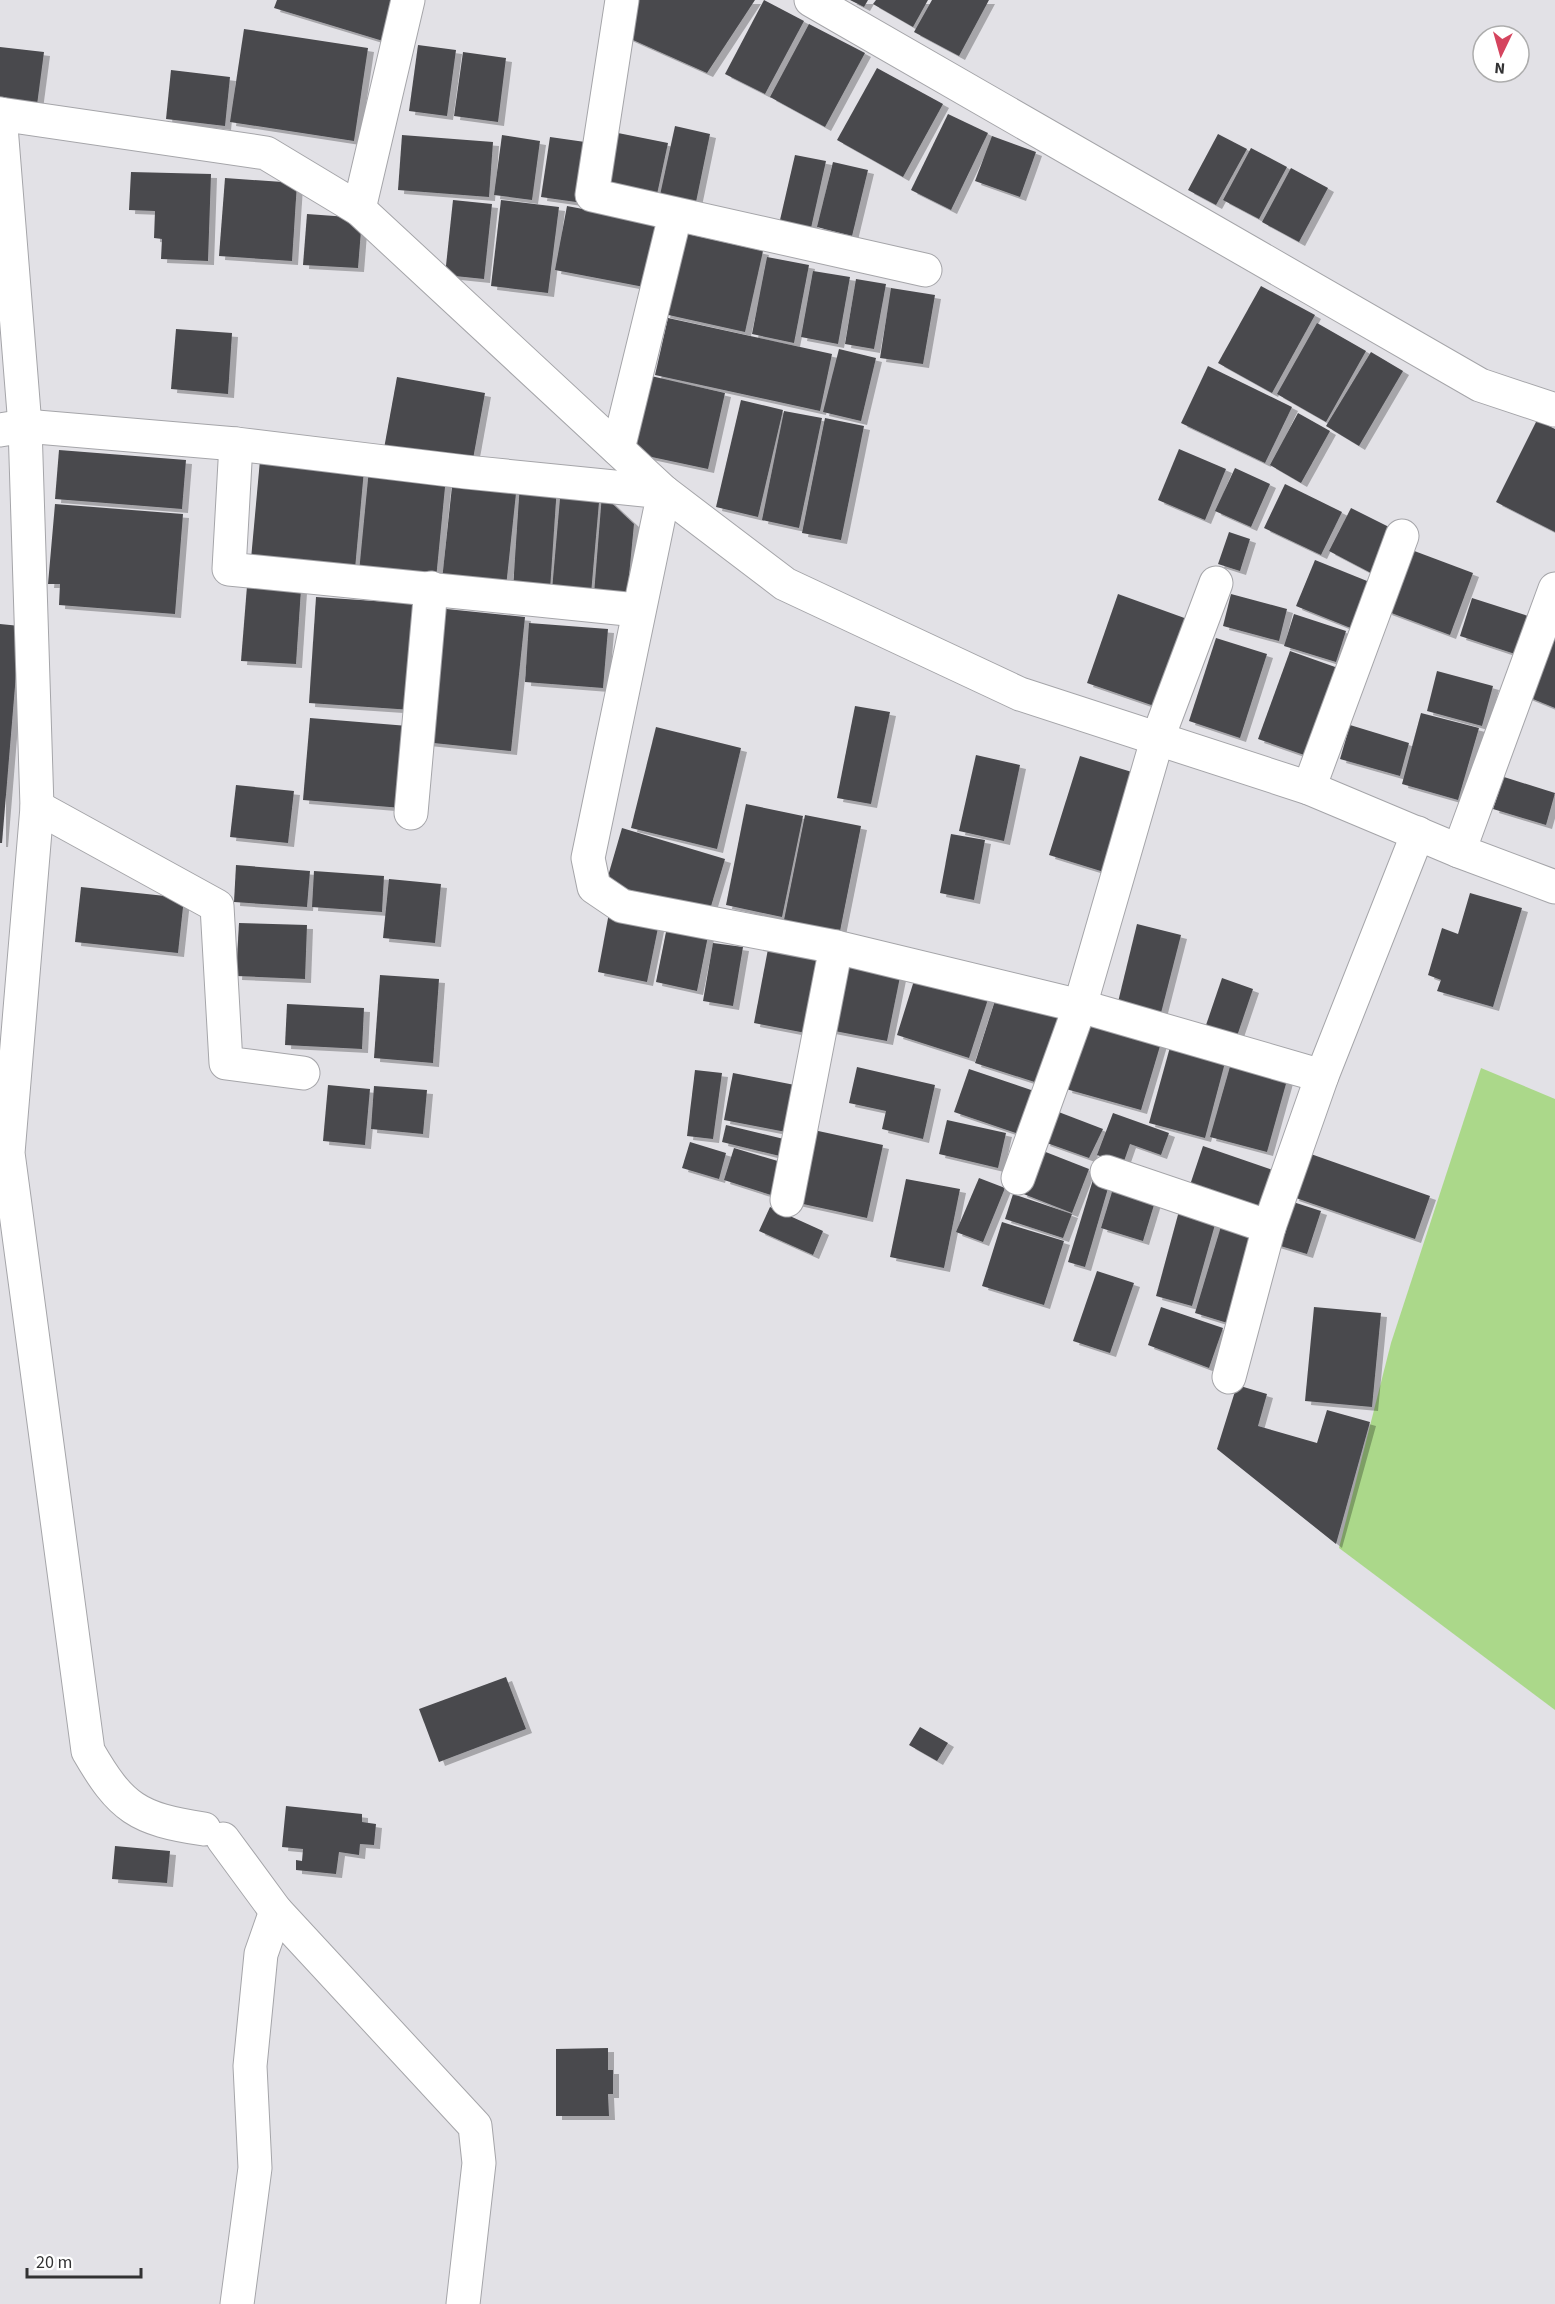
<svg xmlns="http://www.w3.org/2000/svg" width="1555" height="2304" font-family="'Source Sans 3',sans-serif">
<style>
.green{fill:#abd88a}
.building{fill:#49494d;filter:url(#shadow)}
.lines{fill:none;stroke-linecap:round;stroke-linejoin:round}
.minor-casing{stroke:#a5a5a9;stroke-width:35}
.tertiary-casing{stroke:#a5a5a9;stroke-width:35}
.minor{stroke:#fff;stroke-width:33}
.tertiary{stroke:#fff;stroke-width:33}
</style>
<defs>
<filter id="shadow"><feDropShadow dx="6" dy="4" stdDeviation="0" flood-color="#0004"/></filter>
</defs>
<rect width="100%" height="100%" fill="#e2e1e6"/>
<!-- green -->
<polygon class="green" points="1481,1068 1555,1099 1555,1710 1339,1548 1391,1343"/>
<!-- building -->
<g class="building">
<polygon points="277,0 395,0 383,41 274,8"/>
<polygon points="632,0 755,0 707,73 624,36"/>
<polygon points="764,0 804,21 765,94 725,74"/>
<polygon points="850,0 868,0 864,7"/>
<polygon points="876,0 928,0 913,27 873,4"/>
<polygon points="932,0 989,0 959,56 914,32"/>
<polygon points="809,24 865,53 825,127 770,97"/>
<polygon points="244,29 368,48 354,141 230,122"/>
<polygon points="418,45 456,50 447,116 409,111"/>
<polygon points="0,47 44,52 37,105 0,100"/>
<polygon points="463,52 506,58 498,122 454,116"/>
<polygon points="877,68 943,104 903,177 837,140"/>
<polygon points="171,70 230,77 225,126 166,119"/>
<polygon points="948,114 988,133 951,210 911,190"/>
<polygon points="675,126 710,134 696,202 660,195"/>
<polygon points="618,133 668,143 656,199 607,188"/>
<polygon points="1218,134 1247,149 1216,205 1188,190"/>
<polygon points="402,135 493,142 489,197 398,190"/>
<polygon points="502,135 540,141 532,200 494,195"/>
<polygon points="992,136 1036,152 1020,197 975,181"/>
<polygon points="550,137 592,143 583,203 541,197"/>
<polygon points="1251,148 1287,167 1259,219 1223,200"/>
<polygon points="795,155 826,161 811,228 780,220"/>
<polygon points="833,162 868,170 852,236 817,227"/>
<polygon points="1291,168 1328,188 1299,242 1262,222"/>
<polygon points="131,172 211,174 208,261 161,259 162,239 154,238 155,211 129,210"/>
<polygon points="225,178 297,183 292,261 219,256"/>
<polygon points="453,200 492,204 484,279 445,275"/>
<polygon points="501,200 559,207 548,293 491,286"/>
<polygon points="567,206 656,223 644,287 555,270"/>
<polygon points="307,214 362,218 358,268 303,265"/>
<polygon points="683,233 763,251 745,332 664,314"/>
<polygon points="767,257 809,265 794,343 752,334"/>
<polygon points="813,271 850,277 838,344 801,337"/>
<polygon points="856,279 886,284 874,349 845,344"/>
<polygon points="1261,286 1315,315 1272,393 1218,363"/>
<polygon points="891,288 935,295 923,364 880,358"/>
<polygon points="668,318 832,354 820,411 655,375"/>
<polygon points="1317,323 1366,351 1326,422 1277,394"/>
<polygon points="176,329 232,333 228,394 171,389"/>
<polygon points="839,349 876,358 861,421 823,412"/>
<polygon points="1371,352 1403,371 1359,446 1326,426"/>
<polygon points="1208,366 1292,407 1265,463 1181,423"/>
<polygon points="651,376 725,393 708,469 633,453"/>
<polygon points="397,377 485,393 471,470 383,454"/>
<polygon points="741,400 783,410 758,517 716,507"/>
<polygon points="784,411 822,418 799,528 762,520"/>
<polygon points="1298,413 1330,431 1301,483 1270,465"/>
<polygon points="825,418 864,426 841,540 802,533"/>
<polygon points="1537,420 1555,429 1555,532 1496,502"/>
<polygon points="1179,449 1226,469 1205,520 1158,500"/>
<polygon points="59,450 186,460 182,509 55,499"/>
<polygon points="260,460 364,470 355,569 251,559"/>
<polygon points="1235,468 1270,484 1251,527 1215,511"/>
<polygon points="369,469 446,477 436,579 359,572"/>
<polygon points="453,477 517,484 506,587 442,580"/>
<polygon points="520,483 557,486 550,590 513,588"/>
<polygon points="1285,484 1342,512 1321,555 1264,528"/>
<polygon points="561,487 600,491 591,594 552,590"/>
<polygon points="602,494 634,524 627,597 594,594"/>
<polygon points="55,504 183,514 175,614 59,605 60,584 48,584"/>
<polygon points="1351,508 1393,529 1371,573 1329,551"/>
<polygon points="1229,532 1250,539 1240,571 1218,564"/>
<polygon points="1409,549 1473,573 1450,635 1386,611"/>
<polygon points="1315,560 1372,583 1353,629 1296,606"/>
<polygon points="247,586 301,589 296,664 241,661"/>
<polygon points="1118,594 1190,620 1160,708 1087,683"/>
<polygon points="1231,594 1287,609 1279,641 1223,626"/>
<polygon points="316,597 419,604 412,710 309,703"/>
<polygon points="1472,598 1528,616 1515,654 1460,636"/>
<polygon points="437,608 525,617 511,751 424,742"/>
<polygon points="1294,614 1346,631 1336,662 1284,646"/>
<polygon points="1555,616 1555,708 1523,695"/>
<polygon points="529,623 608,629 603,688 525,682"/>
<polygon points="0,624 20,626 2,843 0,843"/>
<polygon points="1216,638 1267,654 1240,738 1189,721"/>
<polygon points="1290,651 1338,668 1307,756 1258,739"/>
<polygon points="1437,671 1493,686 1482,726 1427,711"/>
<polygon points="855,706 890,712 871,804 837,798"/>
<polygon points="1421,713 1479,728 1458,800 1402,784"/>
<polygon points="310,718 408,726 402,808 303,800"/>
<polygon points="1350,725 1409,743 1400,776 1340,759"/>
<polygon points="656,727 741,748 717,849 631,828"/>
<polygon points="976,755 1020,765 1004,841 959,831"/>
<polygon points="1080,756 1135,773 1104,872 1049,855"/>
<polygon points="1504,777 1555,793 1546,825 1493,809"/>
<polygon points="236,785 294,791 288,843 230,837"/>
<polygon points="746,804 803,816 782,917 726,905"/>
<polygon points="805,815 861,826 840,931 784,920"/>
<polygon points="622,828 725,859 709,913 606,883"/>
<polygon points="951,834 985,840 974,900 940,893"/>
<polygon points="236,865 310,871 307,907 234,902"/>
<polygon points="314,871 384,876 382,912 312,907"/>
<polygon points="389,879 441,884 435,943 383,938"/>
<polygon points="81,887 184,898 178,953 75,942"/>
<polygon points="1470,893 1522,908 1493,1007 1437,991 1441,980 1428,975 1442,928 1458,934"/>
<polygon points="609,913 659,923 647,982 598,972"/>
<polygon points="239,923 307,925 305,979 236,976"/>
<polygon points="1137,924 1181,935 1161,1013 1118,1002"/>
<polygon points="667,927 708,936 697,991 656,982"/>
<polygon points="713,943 743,947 733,1006 703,1001"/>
<polygon points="768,949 825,959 811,1034 754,1023"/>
<polygon points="838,960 901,972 887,1041 824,1029"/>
<polygon points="917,971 990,993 969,1058 897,1035"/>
<polygon points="380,975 439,979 433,1063 374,1058"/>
<polygon points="1222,978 1253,989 1235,1042 1204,1031"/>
<polygon points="999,988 1068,1010 1044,1085 975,1063"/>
<polygon points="287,1004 364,1008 362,1049 285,1045"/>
<polygon points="1088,1014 1163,1036 1141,1110 1066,1089"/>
<polygon points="1172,1040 1227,1055 1205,1138 1149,1123"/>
<polygon points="1233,1056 1289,1073 1267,1152 1210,1137"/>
<polygon points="857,1067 935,1085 923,1139 882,1129 886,1111 849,1103"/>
<polygon points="969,1069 1040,1093 1025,1136 954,1112"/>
<polygon points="695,1070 722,1073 713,1139 687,1136"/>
<polygon points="733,1073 800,1086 791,1133 724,1120"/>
<polygon points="328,1085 370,1089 365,1145 323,1141"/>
<polygon points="374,1086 427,1090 423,1134 371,1129"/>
<polygon points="1056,1111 1103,1129 1089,1158 1044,1142"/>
<polygon points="1113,1113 1169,1133 1161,1155 1130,1144 1123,1164 1097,1155"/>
<polygon points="947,1120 1006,1133 998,1168 939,1154"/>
<polygon points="726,1125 788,1140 784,1157 722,1142"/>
<polygon points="809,1129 883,1145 867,1218 794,1202"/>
<polygon points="690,1142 726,1153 719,1179 682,1168"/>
<polygon points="1203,1146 1276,1171 1263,1210 1190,1185"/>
<polygon points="734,1148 781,1162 771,1195 724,1180"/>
<polygon points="1038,1149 1089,1169 1072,1213 1021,1193"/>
<polygon points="1308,1153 1430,1196 1415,1239 1293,1197"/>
<polygon points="1095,1173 1111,1178 1085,1267 1068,1262"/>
<polygon points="979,1178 1005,1188 983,1242 956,1232"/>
<polygon points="906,1179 960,1189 944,1268 890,1257"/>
<polygon points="1115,1182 1157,1195 1143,1241 1101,1228"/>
<polygon points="1013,1194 1072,1214 1063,1238 1005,1219"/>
<polygon points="1287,1200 1321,1211 1307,1254 1274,1244"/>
<polygon points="770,1207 823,1231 813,1255 759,1231"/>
<polygon points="1179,1211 1216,1221 1192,1306 1156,1296"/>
<polygon points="1002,1222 1064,1241 1044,1305 982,1286"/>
<polygon points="1222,1223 1261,1235 1234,1325 1195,1313"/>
<polygon points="1097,1271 1134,1283 1110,1353 1073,1341"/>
<polygon points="1161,1307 1223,1328 1209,1368 1148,1345"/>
<polygon points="1314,1307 1381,1313 1372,1407 1305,1401"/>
<polygon points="1237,1385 1267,1394 1258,1426 1317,1443 1327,1410 1370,1422 1336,1544 1217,1449"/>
<polygon points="506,1677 526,1729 439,1762 419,1709"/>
<polygon points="920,1727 948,1743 937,1761 909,1745"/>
<polygon points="286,1806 362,1814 362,1822 376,1824 374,1845 360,1844 359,1855 339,1852 336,1874 296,1870 296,1860 302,1861 303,1849 282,1847"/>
<polygon points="115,1846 170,1851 167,1883 112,1879"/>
<polygon points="608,2048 608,2070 613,2070 613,2094 608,2094 609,2116 556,2116 556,2049"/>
</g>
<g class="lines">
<defs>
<g id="minor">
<polyline points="622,0 592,195 925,270"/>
<polyline points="811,0 1480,385 1555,410"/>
<path d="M0,114L25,426L37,807L8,1153L88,1751C121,1808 137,1819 204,1829"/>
<polyline points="359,209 408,0"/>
<polyline points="0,430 25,426 236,444 466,472 664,492 588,858 594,887 622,906 836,947 1080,1006 1322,1076"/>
<polyline points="236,444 229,569 637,610"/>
<polyline points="618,449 675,216"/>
<polyline points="1309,788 1402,536"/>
<polyline points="37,807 217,906 226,1063 303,1073"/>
<polyline points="411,813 431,588"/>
<polyline points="1459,851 1555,589"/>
<polyline points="1107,1172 1269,1227"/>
<polyline points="1018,1178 1080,1006 1157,740 1216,583"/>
<polyline points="787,1200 836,947"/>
<polyline points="1229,1377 1269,1227 1322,1076 1418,833"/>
<polyline points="223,1839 276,1911 475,2126 479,2163 463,2304"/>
<polyline points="237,2304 255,2168 250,2066 261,1954 276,1911"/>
</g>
<polyline id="tertiary" points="0,114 266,153 359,209 664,492 785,584 1020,694 1309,788 1459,851 1555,887"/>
</defs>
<!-- minor casing -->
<use href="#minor" class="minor-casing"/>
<!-- tertiary casing -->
<use href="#tertiary" class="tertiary-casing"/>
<!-- minor -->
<use href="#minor" class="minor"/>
<!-- tertiary -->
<use href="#tertiary" class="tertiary"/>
</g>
<!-- north arrow -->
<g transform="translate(1501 54) rotate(185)"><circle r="28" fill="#ffffff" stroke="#adadad" stroke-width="1.5"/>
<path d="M0-4.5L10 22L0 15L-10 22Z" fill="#d5445e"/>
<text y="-9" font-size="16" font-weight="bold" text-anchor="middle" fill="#323233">N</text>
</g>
<!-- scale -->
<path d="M27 2268v9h114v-9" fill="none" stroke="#323233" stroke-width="3"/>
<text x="36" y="2268" font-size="18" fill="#323233" stroke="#ffffff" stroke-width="4.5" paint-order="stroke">20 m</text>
</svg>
